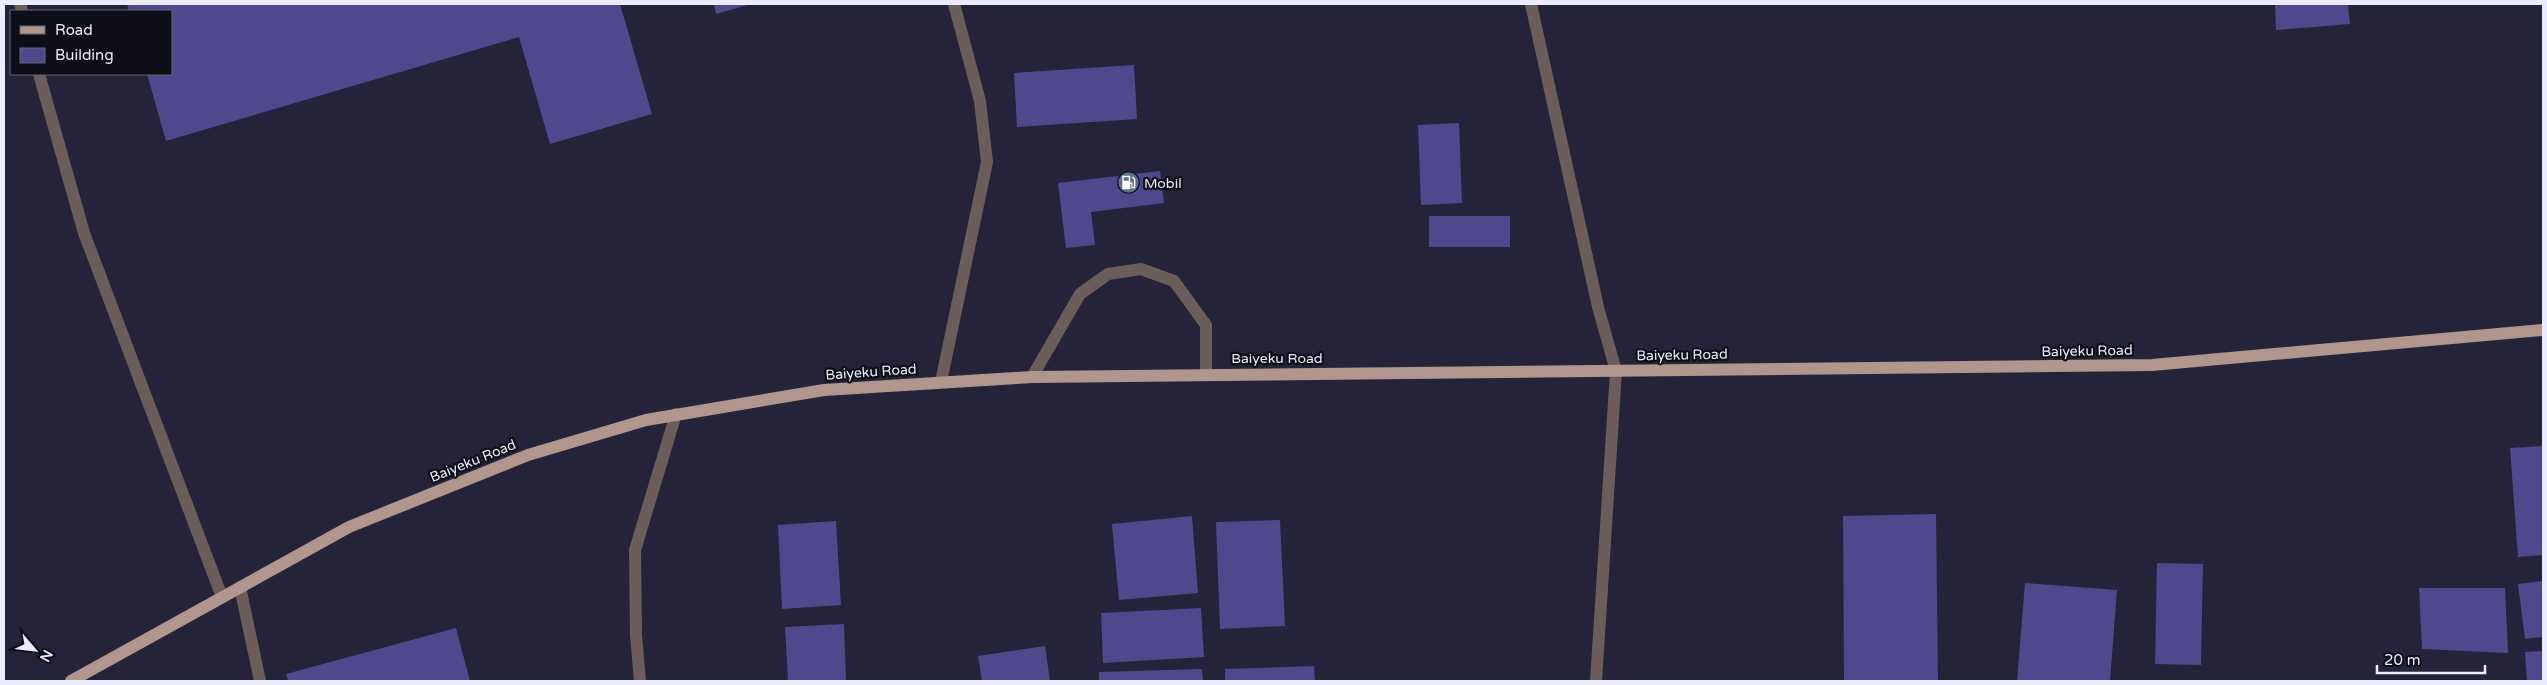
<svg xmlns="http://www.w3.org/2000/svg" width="2547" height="685" font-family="'Varela Round',sans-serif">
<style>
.building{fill:#4f488d}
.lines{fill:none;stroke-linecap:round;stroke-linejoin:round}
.minor{stroke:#6b5e5a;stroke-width:12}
.major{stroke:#b1968d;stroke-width:12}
.labels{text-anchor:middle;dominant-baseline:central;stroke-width:4.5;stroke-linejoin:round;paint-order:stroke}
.poi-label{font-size:14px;fill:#ebecfb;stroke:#0e0e18;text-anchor:start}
.street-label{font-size:14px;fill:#ebecfb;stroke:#0e0e18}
</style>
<rect width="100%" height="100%" fill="#242339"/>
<!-- building -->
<g class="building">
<polygon points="127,4 620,4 652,114 550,144 519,37 166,141 147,74 171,74 171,11 129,11"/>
<polygon points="714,4 751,4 716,14"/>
<polygon points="2275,4 2348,4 2350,24 2276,30"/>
<polygon points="1134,65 1137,119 1017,127 1014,73"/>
<polygon points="1459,123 1462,203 1421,205 1418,125"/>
<polygon points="1160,171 1164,203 1091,212 1095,245 1066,248 1058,183"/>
<rect x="1429" y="216" width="81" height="31"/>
<polygon points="2543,446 2543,555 2518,557 2510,448"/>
<polygon points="1936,514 1938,681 1844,681 1843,516"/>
<polygon points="1192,516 1198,593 1119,600 1112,524"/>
<polygon points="1280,520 1285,626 1220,629 1216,522"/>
<polygon points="836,521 841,605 782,609 778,525"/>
<polygon points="2157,563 2203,564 2201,665 2155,664"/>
<polygon points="2543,581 2543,637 2525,639 2518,584"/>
<polygon points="2025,583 2117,590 2110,681 2017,681"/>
<polygon points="2419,588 2505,588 2508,653 2422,649"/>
<polygon points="1201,608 1204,657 1103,663 1101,613"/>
<polygon points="844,624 846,681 788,681 785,627"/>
<polygon points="456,628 470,681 288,681 286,674"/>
<polygon points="1045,646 1050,681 982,681 978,656"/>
<polygon points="2543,651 2543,681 2527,681 2525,652"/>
<polygon points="1314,666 1315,681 1225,681 1225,669"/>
<polygon points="1202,669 1203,681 1099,681 1099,672"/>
</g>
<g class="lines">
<!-- minor -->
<g class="minor">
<polyline points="20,4 22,11"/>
<polyline points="1531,4 1598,307 1616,371 1596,681"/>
<polyline points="39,74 84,233 222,597"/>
<polyline points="1032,377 1080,294 1108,274 1141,269 1174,281 1206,325 1206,374"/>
<polyline points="941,382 987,162 980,101 954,4"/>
<polyline points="240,587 260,681"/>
<polyline points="640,681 636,635 635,550 676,414"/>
</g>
<!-- major -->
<polyline class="major" points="71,681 349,527 528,455 646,420 824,390 1032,377 2152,365 2543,330"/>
</g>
<!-- icons -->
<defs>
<symbol id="fuel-disc" viewBox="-11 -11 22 22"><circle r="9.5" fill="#5c6f8a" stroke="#0e0e18"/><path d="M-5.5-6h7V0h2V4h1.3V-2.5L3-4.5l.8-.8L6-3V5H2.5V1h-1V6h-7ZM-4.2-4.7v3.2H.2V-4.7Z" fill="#fff"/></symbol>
</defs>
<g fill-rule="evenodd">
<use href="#fuel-disc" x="1116" y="170" width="25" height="25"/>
</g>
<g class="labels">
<!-- poi labels -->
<g class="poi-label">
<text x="1144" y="183">Mobil</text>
</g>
<!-- street labels -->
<g class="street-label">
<text transform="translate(2087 351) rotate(-1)">Baiyeku Road</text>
<text transform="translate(1682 355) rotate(-1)">Baiyeku Road</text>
<text x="1277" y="358">Baiyeku Road</text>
<text transform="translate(871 372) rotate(-4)">Baiyeku Road</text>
<text transform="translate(473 461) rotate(-22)">Baiyeku Road</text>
</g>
</g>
<!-- border -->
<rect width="2547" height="685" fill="none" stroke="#ebecfb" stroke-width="10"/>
<!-- legend -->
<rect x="10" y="10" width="162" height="65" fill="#0e0e18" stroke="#666773"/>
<rect x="20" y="26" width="25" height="8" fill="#b1968d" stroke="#666773"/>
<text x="55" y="35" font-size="15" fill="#ebecfb">Road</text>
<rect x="20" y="48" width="25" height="15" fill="#4f488d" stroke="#666773"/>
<text x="55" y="60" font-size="15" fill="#ebecfb">Building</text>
<!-- north arrow -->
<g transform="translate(35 650) rotate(118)" stroke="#0e0e18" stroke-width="4" paint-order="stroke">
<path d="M0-4L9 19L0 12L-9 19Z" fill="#ebecfb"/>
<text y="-8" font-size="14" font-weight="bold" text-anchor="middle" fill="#ebecfb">N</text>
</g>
<!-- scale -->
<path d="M2377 665v8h108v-8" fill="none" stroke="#ebecfb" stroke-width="2.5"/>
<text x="2384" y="665" font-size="15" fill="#ebecfb" stroke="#0e0e18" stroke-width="4" paint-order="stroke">20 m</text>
</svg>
